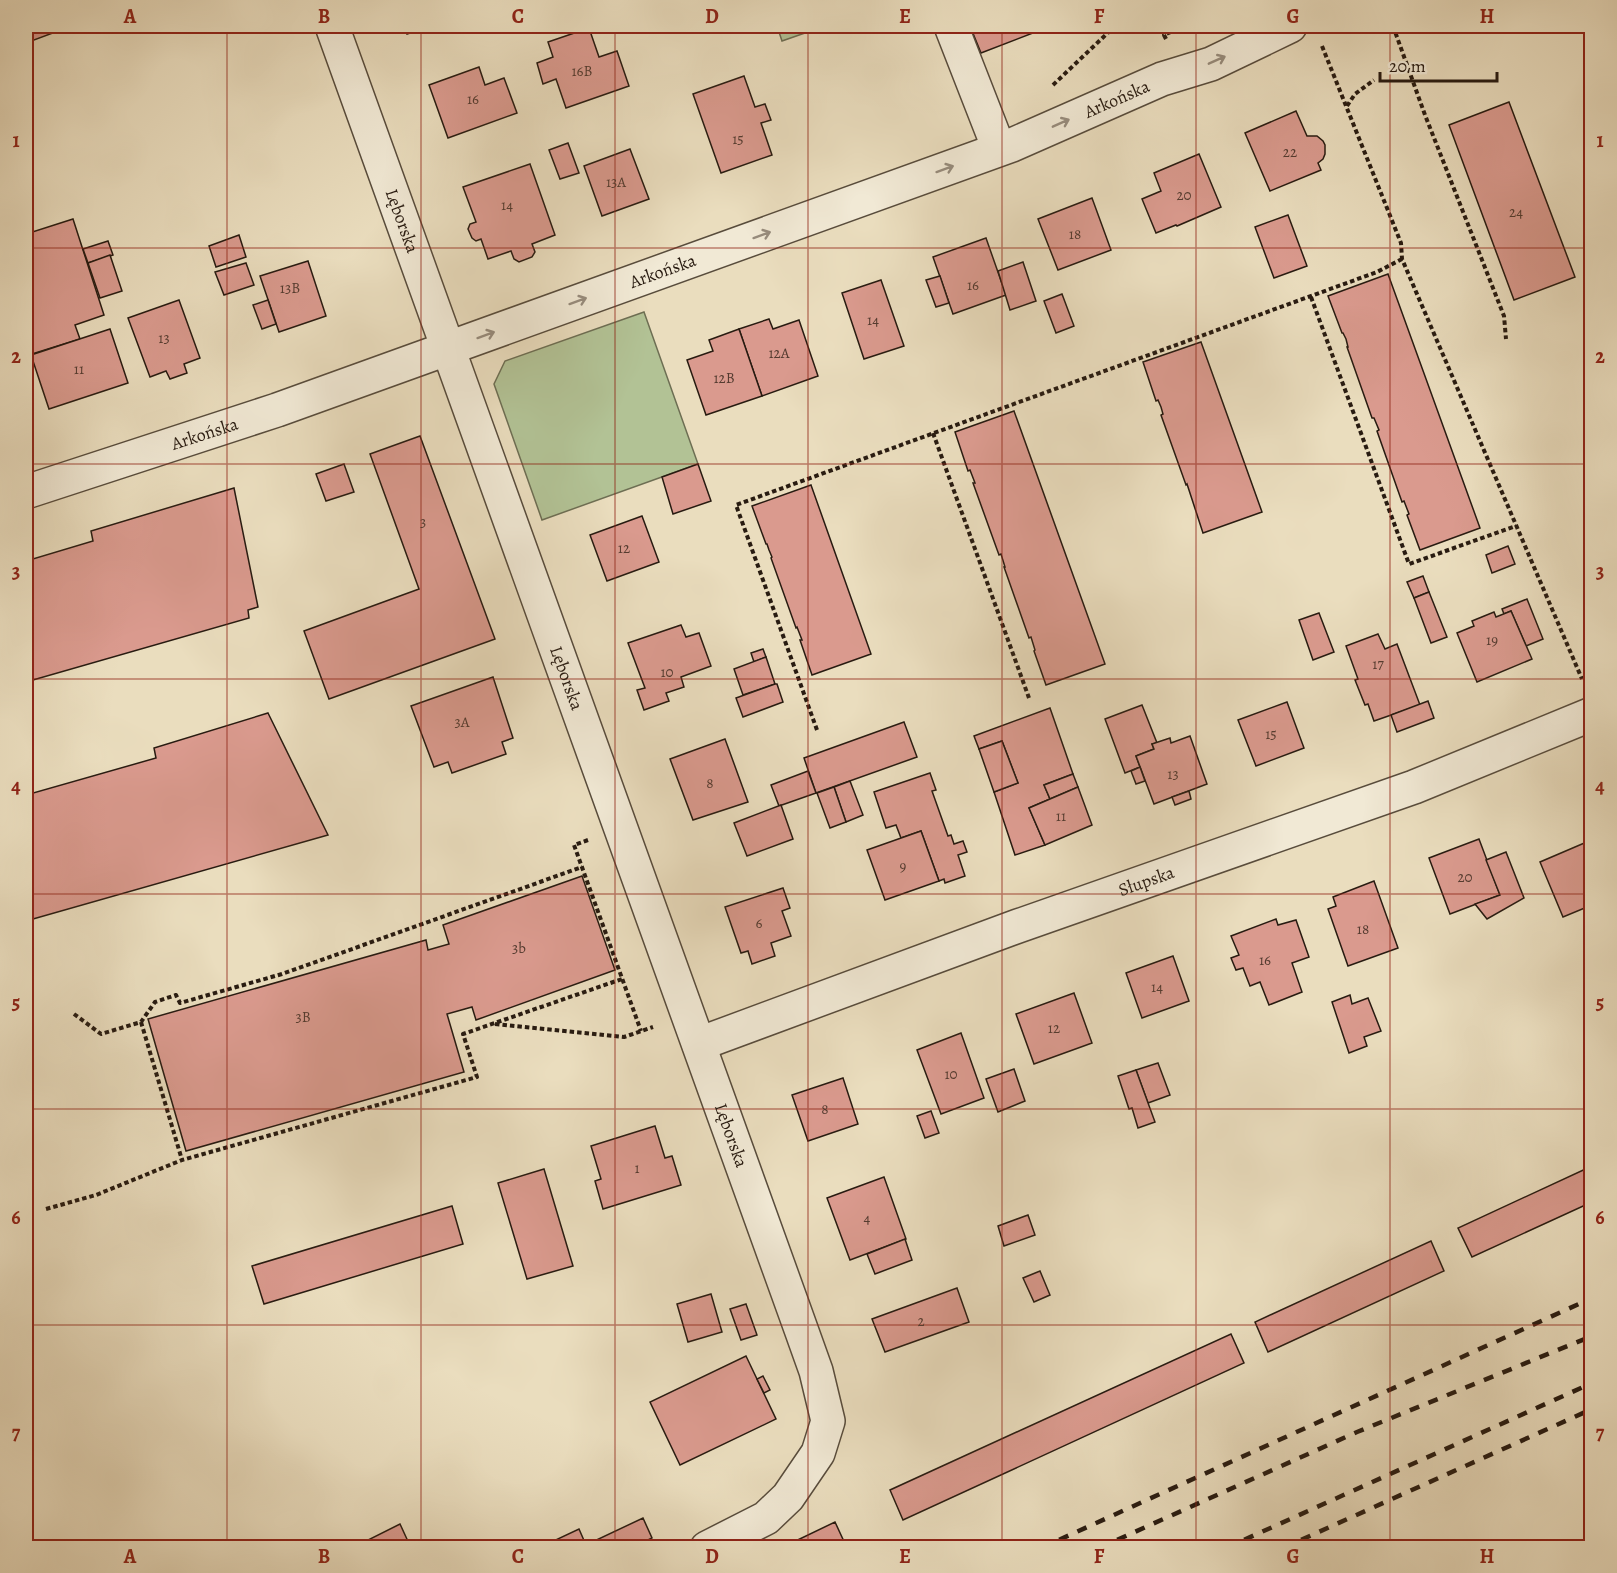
<svg xmlns="http://www.w3.org/2000/svg" width="1617" height="1573" font-family="Alegreya,serif">
<style>
.green{fill:#b2c295;stroke:#6d6e53;stroke-width:1.5}
.building{fill:#da9a8e;stroke:#281b11;stroke-width:1.5}
.lines{fill:none;stroke-linecap:round;stroke-linejoin:round}
.minor-casing{stroke:#584c3c;stroke-width:36}
.path{stroke:#281b11;stroke-width:4;stroke-dasharray:4.5 3;stroke-linecap:butt}
.minor{stroke:#f1e9d5;stroke-width:33}
.rail{stroke:#281b11;stroke-width:4.5;stroke-dasharray:10 10;stroke-linecap:butt}
.oneway{stroke:#978c7d}
.grid{fill:none;stroke:#8f2418;stroke-width:1.5;stroke-opacity:0.55}
.labels{text-anchor:middle;dominant-baseline:central;stroke-width:4.5;stroke-linejoin:round;paint-order:stroke}
.number-label{font-size:15px;fill:#543b30}
.street-label{font-size:18px;fill:#281b11;stroke:#f1e9d5}
.neatline{fill:none;stroke:#8f2418;stroke-width:2}
.grid-label{font-size:20px;text-anchor:middle;font-weight:bold;fill:#8f2418}
</style>
<rect width="100%" height="100%" fill="#eaddbe"/>
<filter id="stains"><feTurbulence type="fractalNoise" baseFrequency=".00333" numOctaves="4"/><feColorMatrix values="0 0 0 0 .2 0 0 0 0 .09 0 0 0 0 .02 0 0 0 .5 -.17"/></filter>
<radialGradient id="worn" r=".72"><stop offset=".6" stop-color="#630" stop-opacity="0"/><stop offset="1" stop-color="#630" stop-opacity=".3"/></radialGradient>
<!-- green -->
<g class="green">
<polygon points="777,26 825,26 782,41"/>
<polygon points="644,312 698,464 542,520 494,384 505,361"/>
</g>
<!-- building -->
<g class="building">
<polygon points="26,26 68,26 69,27 26,43"/>
<polygon points="404,26 432,26 407,34"/>
<polygon points="970,26 1051,26 981,53"/>
<polygon points="589,28 599,57 617,51 629,86 566,108 556,79 543,84 537,63 553,57 548,42"/>
<polygon points="479,67 485,85 504,78 517,113 448,138 429,85"/>
<polygon points="744,76 755,107 765,104 771,120 761,123 772,155 721,173 693,94"/>
<polygon points="1509,102 1575,277 1514,300 1449,125"/>
<polygon points="1296,111 1307,136 1317,136 1323,141 1325,145 1325,154 1323,159 1318,163 1321,170 1270,191 1245,133"/>
<polygon points="568,143 579,173 560,179 549,150"/>
<polygon points="630,149 649,199 602,216 584,166"/>
<polygon points="1199,154 1221,207 1177,226 1176,225 1156,233 1142,199 1161,191 1154,173"/>
<polygon points="530,164 555,235 532,244 535,252 532,257 519,262 514,259 511,251 488,259 481,239 476,241 472,238 468,229 470,224 476,222 463,187"/>
<polygon points="1092,198 1111,250 1058,270 1038,219"/>
<polygon points="1288,215 1307,266 1274,278 1255,227"/>
<polygon points="73,219 104,315 75,325 80,339 32,354 27,339 31,331 33,322 32,313 26,297 26,234"/>
<polygon points="239,235 246,257 216,267 209,246"/>
<polygon points="986,238 1006,295 953,314 933,257"/>
<polygon points="108,241 113,255 88,263 83,249"/>
<polygon points="110,255 122,291 100,298 88,263"/>
<polygon points="308,261 326,316 279,332 260,276"/>
<polygon points="1023,262 1036,301 1010,310 998,271"/>
<polygon points="246,263 254,285 224,295 215,272"/>
<polygon points="1388,274 1480,528 1420,550 1407,515 1409,514 1404,501 1402,502 1377,431 1379,430 1374,418 1372,418 1347,347 1348,347 1346,339 1343,333 1342,333 1328,296"/>
<polygon points="940,276 949,303 936,307 926,280"/>
<polygon points="881,280 904,346 864,359 842,293"/>
<polygon points="1062,294 1074,326 1056,333 1044,301"/>
<polygon points="179,300 200,358 184,364 187,373 170,379 166,371 150,377 128,318"/>
<polygon points="268,300 276,324 262,329 253,305"/>
<polygon points="769,319 773,329 799,320 818,376 762,396 739,329"/>
<polygon points="110,329 128,383 49,409 31,355"/>
<polygon points="739,329 762,396 706,415 687,360 713,351 709,340"/>
<polygon points="1201,342 1262,512 1203,533 1187,484 1186,485 1161,415 1163,414 1161,407 1158,400 1156,401 1143,362"/>
<polygon points="1014,411 1105,664 1046,685 1034,651 1035,650 1031,637 1029,638 1004,567 1005,567 1001,554 999,555 973,483 975,483 970,470 968,471 955,432"/>
<polygon points="420,436 495,639 329,699 304,631 419,589 370,454"/>
<polygon points="344,464 354,492 326,501 316,474"/>
<polygon points="698,464 711,501 673,514 662,477"/>
<polygon points="811,485 871,654 812,675 800,640 802,640 797,627 796,628 771,558 772,557 769,550 767,544 766,544 752,506"/>
<polygon points="234,488 258,607 248,610 249,618 26,682 26,561 93,541 91,531"/>
<polygon points="642,516 659,562 607,581 590,535"/>
<polygon points="1508,546 1515,564 1492,573 1486,555"/>
<polygon points="1423,576 1429,592 1414,598 1407,582"/>
<polygon points="1429,592 1447,637 1431,643 1414,598"/>
<polygon points="1527,599 1543,639 1526,646 1511,611 1504,614 1502,609"/>
<polygon points="1511,611 1532,659 1477,682 1457,633 1474,626 1472,621 1494,612 1496,617"/>
<polygon points="1319,613 1334,652 1313,660 1299,620"/>
<polygon points="681,625 686,637 699,633 711,666 681,677 684,687 666,693 669,701 644,710 637,690 645,688 628,643"/>
<polygon points="1378,634 1385,649 1397,644 1420,705 1374,721 1368,704 1365,705 1355,680 1358,679 1346,646"/>
<polygon points="763,649 766,657 754,662 751,653"/>
<polygon points="766,657 775,684 743,695 734,669"/>
<polygon points="493,677 513,738 502,742 506,754 452,773 448,762 434,767 411,706"/>
<polygon points="775,684 777,684 783,702 743,717 736,698"/>
<polygon points="1428,701 1434,718 1397,732 1391,715"/>
<polygon points="1287,702 1304,748 1256,766 1238,720"/>
<polygon points="1142,705 1157,743 1152,744 1154,749 1136,756 1140,767 1125,773 1105,719"/>
<polygon points="1050,708 1073,774 1044,785 1050,799 1029,808 1045,845 1015,855 994,792 1018,783 1002,741 979,749 974,736"/>
<polygon points="268,713 328,835 26,921 26,795 156,758 154,748"/>
<polygon points="904,722 917,757 816,793 804,758"/>
<polygon points="1190,736 1207,784 1154,804 1136,756 1154,749 1152,744 1170,738 1171,743"/>
<polygon points="725,739 748,802 693,820 670,759"/>
<polygon points="1002,741 1018,783 994,792 979,749"/>
<polygon points="1140,767 1145,781 1136,784 1131,771"/>
<polygon points="808,771 816,793 779,806 771,785"/>
<polygon points="930,773 936,790 932,791 948,836 951,835 954,844 963,841 967,852 958,855 965,876 945,883 944,879 939,881 921,831 901,838 896,825 886,828 874,792"/>
<polygon points="1073,774 1078,787 1050,799 1044,785"/>
<polygon points="850,781 863,815 846,822 834,787"/>
<polygon points="834,787 846,822 830,828 817,793"/>
<polygon points="1078,787 1092,825 1045,845 1029,808"/>
<polygon points="1189,791 1191,799 1175,805 1172,797"/>
<polygon points="781,805 793,839 747,856 734,823"/>
<polygon points="921,831 939,881 885,900 867,850"/>
<polygon points="1479,839 1500,895 1450,914 1429,858"/>
<polygon points="1589,841 1592,847 1592,905 1563,917 1540,862"/>
<polygon points="1506,852 1524,898 1487,919 1475,904 1500,895 1486,860"/>
<polygon points="582,876 615,970 476,1020 472,1007 447,1014 464,1072 186,1151 148,1019 426,940 428,950 449,944 443,925"/>
<polygon points="1374,881 1398,948 1348,966 1328,909 1336,906 1333,897"/>
<polygon points="783,888 790,908 782,911 791,936 771,943 775,956 752,964 748,951 741,953 725,907"/>
<polygon points="1592,905 1592,922 1584,908"/>
<polygon points="1276,919 1278,925 1296,920 1309,957 1292,963 1302,992 1269,1005 1260,982 1250,986 1243,968 1236,970 1231,958 1239,955 1231,936"/>
<polygon points="1173,956 1189,1001 1142,1018 1126,973"/>
<polygon points="1074,993 1092,1043 1034,1064 1016,1014"/>
<polygon points="1350,995 1352,1004 1368,998 1381,1031 1364,1037 1367,1046 1349,1053 1332,1002"/>
<polygon points="961,1033 984,1098 941,1114 917,1050"/>
<polygon points="1158,1063 1170,1095 1148,1103 1136,1070"/>
<polygon points="1014,1069 1025,1101 998,1112 986,1079"/>
<polygon points="1136,1070 1155,1122 1138,1128 1132,1108 1129,1109 1118,1076"/>
<polygon points="843,1078 858,1124 808,1141 792,1095"/>
<polygon points="931,1111 939,1133 925,1138 917,1116"/>
<polygon points="655,1126 665,1158 672,1156 681,1185 603,1209 595,1181 601,1179 591,1146"/>
<polygon points="1592,1166 1592,1202 1472,1257 1458,1228"/>
<polygon points="544,1169 573,1266 527,1279 498,1183"/>
<polygon points="884,1177 906,1239 850,1260 827,1198"/>
<polygon points="452,1206 463,1244 264,1304 252,1266"/>
<polygon points="1028,1215 1035,1235 1004,1246 998,1226"/>
<polygon points="905,1239 912,1260 875,1274 867,1254"/>
<polygon points="1431,1241 1444,1271 1268,1352 1255,1322"/>
<polygon points="1040,1271 1050,1295 1034,1302 1023,1278"/>
<polygon points="957,1288 969,1322 885,1352 872,1319"/>
<polygon points="711,1294 722,1332 688,1342 677,1304"/>
<polygon points="746,1304 757,1335 741,1340 730,1309"/>
<polygon points="1231,1334 1244,1363 903,1520 890,1490"/>
<polygon points="746,1356 776,1419 680,1465 650,1402"/>
<polygon points="763,1376 770,1390 764,1393 757,1379"/>
<polygon points="643,1518 652,1538 632,1548 549,1548 547,1544 579,1529 586,1545"/>
<polygon points="835,1522 847,1548 781,1548"/>
<polygon points="400,1524 411,1548 357,1548 356,1546"/>
</g>
<g class="lines">
<defs>
<g id="minor">
<path id="s1" d="M332,26L801,1329L816,1371L828,1421L818,1453L788,1497L766,1518L707,1548"/>
<polyline points="951,26 999,149"/>
<path id="s2" d="M26,492L277,410L1012,145L1162,79L1211,64L1290,26"/>
<path id="s3" d="M699,1044L1018,926L1414,787L1592,714"/>
</g>
</defs>
<!-- minor casing -->
<use href="#minor" class="minor-casing"/>
<!-- path -->
<g class="path">
<polyline points="1393,26 1425,115 1504,316 1506,339"/>
<polyline points="1166,39 1164,35 1184,26"/>
<polyline points="1322,46 1401,243 1402,259 1582,679"/>
<polyline points="1053,85 1115,26"/>
<polyline points="1347,106 1355,94 1374,80"/>
<polyline points="1311,297 1409,564 1516,526"/>
<polyline points="933,433 1029,698"/>
<polyline points="817,730 736,505 1377,272 1402,259"/>
<polyline points="588,840 574,845 641,1031"/>
<polyline points="26,1004 31,1026"/>
<polyline points="74,1014 101,1034 141,1022 155,1002 176,995 180,1003 282,974 582,867"/>
<polyline points="141,1022 182,1160"/>
<polyline points="495,1024 624,1037 653,1027"/>
<polyline points="46,1209 96,1195 182,1160 477,1077 463,1034 622,979"/>
</g>
<!-- minor -->
<use href="#minor" class="minor"/>
<!-- rail -->
<g class="rail">
<polyline points="1041,1548 1592,1298"/>
<polyline points="1099,1548 1357,1432 1592,1336"/>
<polyline points="1226,1548 1592,1383"/>
<polyline points="1283,1548 1592,1409"/>
</g>
</g>
<!-- one-way arrows -->
<defs><path id="oneway-shaft" d="M-6 0H5M1.5-3L5.5 0L1.5 3" fill="none" stroke-width="1.6" stroke-linecap="round" stroke-linejoin="round" transform="scale(1.5)"/></defs>
<g class="oneway">
<use href="#oneway-shaft" transform="translate(1217 60) rotate(-24)"/>
<use href="#oneway-shaft" transform="translate(1061 123) rotate(-24)"/>
<use href="#oneway-shaft" transform="translate(945 169) rotate(-20)"/>
<use href="#oneway-shaft" transform="translate(762 235) rotate(-20)"/>
<use href="#oneway-shaft" transform="translate(578 301) rotate(-20)"/>
<use href="#oneway-shaft" transform="translate(486 335) rotate(-20)"/>
</g>
<!-- grid -->
<path class="grid" d="M227,26V1548M421,26V1548M615,26V1548M808,26V1548M1002,26V1548M1196,26V1548M1390,26V1548M26,248H1592M26,464H1592M26,679H1592M26,894H1592M26,1109H1592M26,1325H1592"/>
<g class="labels">
<!-- number labels -->
<g class="number-label">
<text x="582" y="71">16B</text>
<text x="473" y="99">16</text>
<text x="738" y="139">15</text>
<text x="1290" y="152">22</text>
<text x="616" y="182">13A</text>
<text x="1184" y="195">20</text>
<text x="507" y="205">14</text>
<text x="1516" y="212">24</text>
<text x="1075" y="234">18</text>
<text x="973" y="285">16</text>
<text x="290" y="288">13B</text>
<text x="873" y="320">14</text>
<text x="164" y="338">13</text>
<text x="779" y="353">12A</text>
<text x="79" y="369">11</text>
<text x="724" y="378">12B</text>
<text x="423" y="522">3</text>
<text x="624" y="548">12</text>
<text x="1492" y="640">19</text>
<text x="1378" y="664">17</text>
<text x="667" y="672">10</text>
<text x="462" y="722">3A</text>
<text x="1271" y="734">15</text>
<text x="1173" y="774">13</text>
<text x="710" y="783">8</text>
<text x="1061" y="816">11</text>
<text x="903" y="866">9</text>
<text x="1465" y="877">20</text>
<text x="759" y="923">6</text>
<text x="1363" y="929">18</text>
<text x="519" y="948">3b</text>
<text x="1265" y="960">16</text>
<text x="1157" y="987">14</text>
<text x="303" y="1017">3B</text>
<text x="1054" y="1028">12</text>
<text x="951" y="1074">10</text>
<text x="825" y="1109">8</text>
<text x="637" y="1168">1</text>
<text x="867" y="1218">4</text>
<text x="921" y="1321">2</text>
</g>
<!-- street labels -->
<g class="street-label">
<text stroke="none"><textPath href="#s2" startOffset="1160">Arkońska</textPath></text>
<text stroke="none"><textPath href="#s1" startOffset="207">Lęborska</textPath></text>
<text stroke="none"><textPath href="#s2" startOffset="674">Arkońska</textPath></text>
<text stroke="none"><textPath href="#s2" startOffset="188">Arkońska</textPath></text>
<text stroke="none"><textPath href="#s1" startOffset="693">Lęborska</textPath></text>
<text stroke="none"><textPath href="#s3" startOffset="476">Słupska</textPath></text>
<text stroke="none"><textPath href="#s1" startOffset="1179">Lęborska</textPath></text>
</g>
</g>
<!-- margin -->
<rect width="1617" height="1573" fill="none" stroke="#eaddbe" stroke-width="66"/>
<!-- scale -->
<path d="M1380 72v9h117v-9" fill="none" stroke="#281b11" stroke-width="3"/>
<text x="1389" y="72" font-size="18" fill="#281b11" stroke="#f1e9d5" stroke-width="4.5" paint-order="stroke">20 m</text>
<rect x="33" y="33" width="1551" height="1507" class="neatline"/>
<g class="grid-label">
<text x="130" y="23">A</text>
<text x="324" y="23">B</text>
<text x="518" y="23">C</text>
<text x="712" y="23">D</text>
<text x="905" y="23">E</text>
<text x="1099" y="23">F</text>
<text x="1293" y="23">G</text>
<text x="1487" y="23">H</text>
<text x="16" y="147">1</text>
<text x="1600" y="147">1</text>
<text x="16" y="363">2</text>
<text x="1600" y="363">2</text>
<text x="16" y="578">3</text>
<text x="1600" y="578">3</text>
<text x="16" y="793">4</text>
<text x="1600" y="793">4</text>
<text x="16" y="1009">5</text>
<text x="1600" y="1009">5</text>
<text x="16" y="1224">6</text>
<text x="1600" y="1224">6</text>
<text x="16" y="1439">7</text>
<text x="1600" y="1439">7</text>
<text x="130" y="1563">A</text>
<text x="324" y="1563">B</text>
<text x="518" y="1563">C</text>
<text x="712" y="1563">D</text>
<text x="905" y="1563">E</text>
<text x="1099" y="1563">F</text>
<text x="1293" y="1563">G</text>
<text x="1487" y="1563">H</text>
</g>
<rect width="100%" height="100%" filter="url(#stains)"/>
<rect width="100%" height="100%" fill="url(#worn)"/>
</svg>
